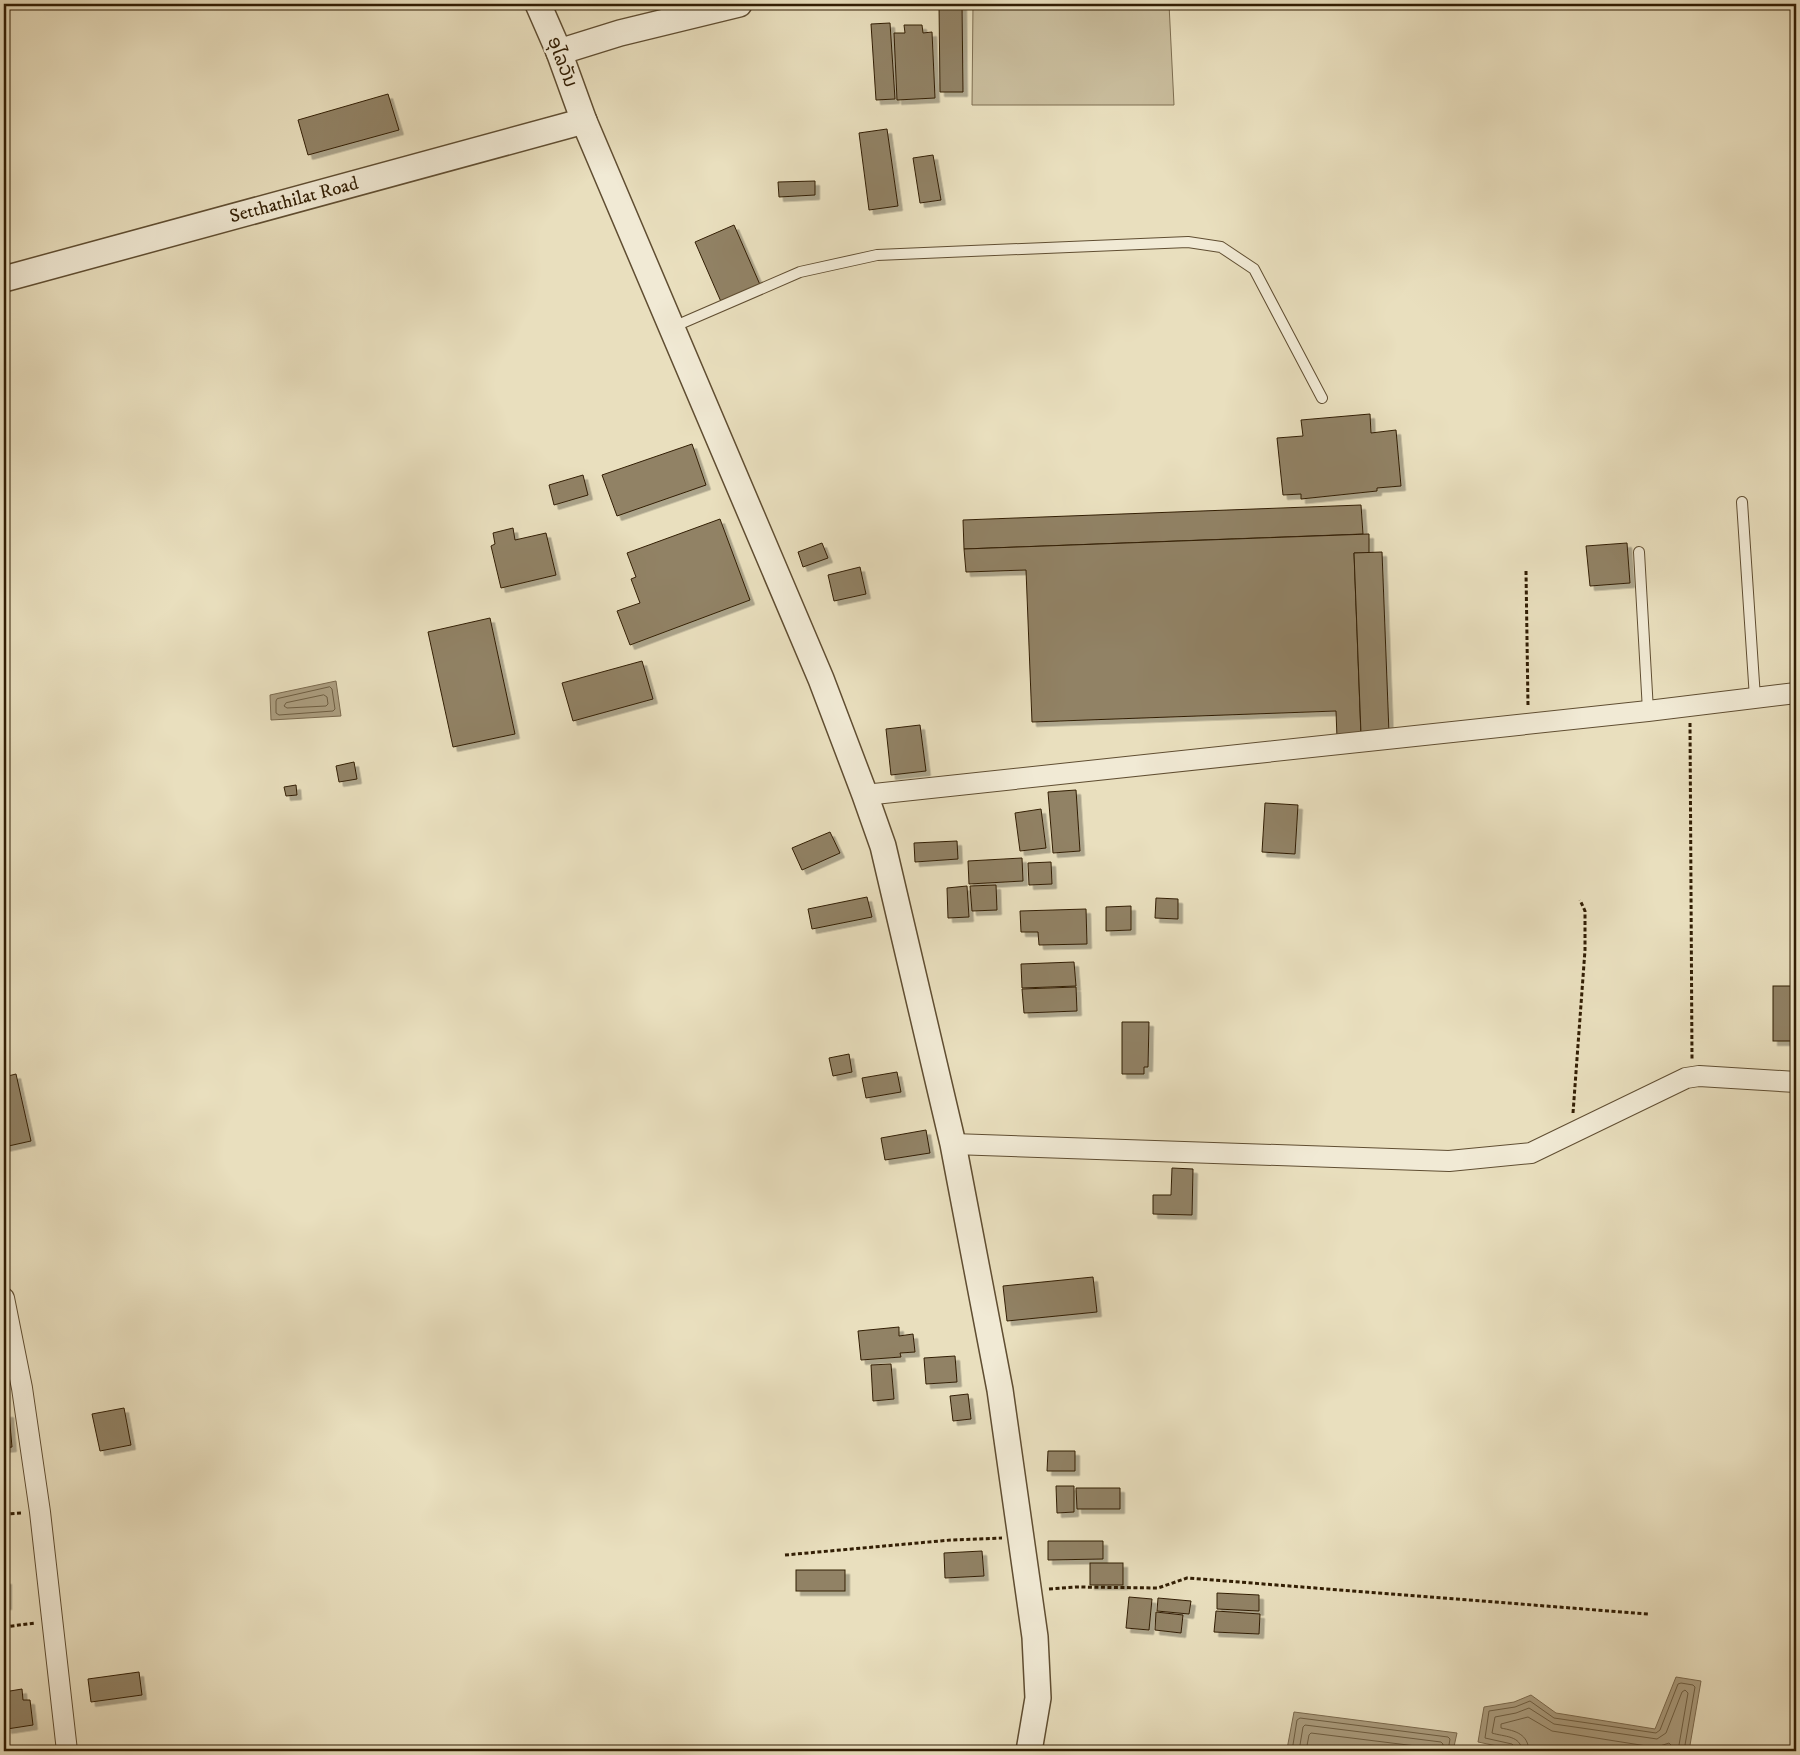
<svg xmlns="http://www.w3.org/2000/svg" width="1800" height="1755" font-family="'IM FELL DW Pica','Noto Sans Lao',serif">
<style>
.green{fill:#cabe9e;stroke:#7e6e51}
.water{fill:#ab9d7f;stroke:#7b6a4e}
.lines{fill:none;stroke-linecap:round;stroke-linejoin:round}
.shore{stroke:#6e5e42;stroke-width:1}
.building{fill:#918265;stroke:#321e04;filter:url(#shadow)}
.service-casing{stroke:#604e32;stroke-width:12}
.minor-casing{stroke:#604e32;stroke-width:22}
.tertiary-casing{stroke:#604e32;stroke-width:28}
.path{stroke:#321e04;stroke-width:3;stroke-dasharray:4 2.5;stroke-linecap:butt}
.service{stroke:#f1ead5;stroke-width:10}
.minor{stroke:#f1ead5;stroke-width:20}
.tertiary{stroke:#f1ead5;stroke-width:25}
.labels{text-anchor:middle;dominant-baseline:central;stroke-width:4.5;stroke-linejoin:round;paint-order:stroke}
.street-label{font-size:19px;fill:#321e04;stroke:#f1ead5}
</style>
<defs>
<filter id="shadow"><feDropShadow dx="4.5" dy="4.5" stdDeviation="0" flood-color="#0004"/></filter>
</defs>
<rect width="100%" height="100%" fill="#e9dfbe"/>
<filter id="stains"><feTurbulence type="fractalNoise" baseFrequency=".004" numOctaves="4"/><feColorMatrix values="0 0 0 0 .2 0 0 0 0 .09 0 0 0 0 .02 0 0 0 .5 -.17"/></filter>
<radialGradient id="worn" r=".72"><stop offset=".6" stop-color="#630" stop-opacity="0"/><stop offset="1" stop-color="#630" stop-opacity=".3"/></radialGradient>
<!-- green -->
<polygon class="green" points="973,4 1169,4 1174,105 972,105"/>
<!-- water -->
<g class="water">
<polygon points="336,681 341,716 271,720 270,695"/>
<polygon points="1676,1677 1701,1681 1689,1751 1521,1751 1478,1742 1484,1707 1514,1702 1531,1695 1556,1713 1655,1729"/>
<polygon points="1294,1712 1457,1733 1453,1751 1308,1751 1287,1749"/>
</g>
<g class="lines">
<!-- shore -->
<g class="shore">
<polygon points="330,687 332,689 335,709 333,711 279,715 276,713 276,701 277,699"/>
<polygon points="324,695 327,697 328,704 326,706 287,708 284,706 286,703"/>
<polyline points="1292,1751 1297,1720 1300,1718 1448,1737 1450,1739 1448,1751"/>
<polyline points="1299,1751 1303,1727 1305,1725 1441,1742 1443,1744 1442,1751"/>
<polyline points="1306,1751 1309,1735 1311,1733 1432,1748 1435,1751"/>
<polyline points="1515,1751 1515,1747 1512,1744 1485,1738 1489,1711 1515,1707 1530,1701 1554,1718 1656,1733 1660,1730 1678,1684 1681,1683 1693,1685 1695,1687 1684,1751"/>
<path d="M1522,1751C1521,1735 1504,1737 1492,1733L1495,1717L1516,1713L1529,1708L1554,1724L1657,1739L1666,1733L1682,1692L1685,1690L1688,1693L1678,1751"/>
<path d="M1529,1751C1528,1734 1516,1731 1501,1728V1724L1528,1717L1552,1731L1653,1747L1660,1746L1669,1743L1671,1745L1670,1751"/>
</g>
</g>
<!-- building -->
<g class="building">
<polygon points="939,4 962,4 963,92 940,92"/>
<polygon points="890,23 895,99 876,100 871,24"/>
<polygon points="904,25 922,25 923,33 932,32 935,98 897,100 894,33 905,33"/>
<polygon points="388,94 399,130 308,155 298,120"/>
<polygon points="887,129 898,206 869,210 859,133"/>
<polygon points="933,155 941,200 920,203 913,158"/>
<polygon points="815,181 815,195 779,197 778,182"/>
<polygon points="734,225 761,287 722,304 695,242"/>
<polygon points="1370,414 1371,433 1396,430 1401,486 1377,488 1377,491 1301,499 1301,494 1283,495 1277,438 1303,436 1301,420"/>
<polygon points="692,444 706,485 617,516 602,475"/>
<polygon points="583,475 588,495 554,505 549,485"/>
<polygon points="1361,505 1363,534 964,549 963,520"/>
<polygon points="720,519 750,600 630,645 617,611 640,603 631,579 636,577 627,553"/>
<polygon points="513,528 515,540 546,533 556,575 501,588 491,546 495,544 493,533"/>
<polygon points="1369,534 1369,553 1354,553 1361,737 1337,738 1336,711 1032,722 1026,570 966,572 964,549"/>
<polygon points="822,543 828,558 803,567 798,552"/>
<polygon points="1627,543 1630,583 1590,586 1586,546"/>
<polygon points="1382,552 1389,733 1361,734 1354,553"/>
<polygon points="860,567 866,594 834,601 828,575"/>
<polygon points="490,618 515,734 453,747 428,632"/>
<polygon points="642,661 653,699 573,721 562,683"/>
<polygon points="920,725 926,771 891,775 886,729"/>
<polygon points="354,762 357,779 339,782 336,766"/>
<polygon points="296,785 297,795 286,796 284,787"/>
<polygon points="1076,790 1080,851 1053,853 1048,792"/>
<polygon points="1265,803 1298,805 1295,854 1262,852"/>
<polygon points="1041,809 1046,848 1020,851 1015,813"/>
<polygon points="830,832 840,853 802,870 792,848"/>
<polygon points="957,841 958,859 915,862 914,843"/>
<polygon points="1022,858 1023,881 969,884 968,861"/>
<polygon points="1051,862 1052,884 1029,885 1028,863"/>
<polygon points="996,885 997,910 972,911 970,886"/>
<polygon points="967,886 969,917 948,918 947,888"/>
<polygon points="867,897 872,917 812,929 808,909"/>
<polygon points="1156,898 1178,899 1178,919 1155,918"/>
<polygon points="1131,906 1131,930 1106,931 1106,907"/>
<polygon points="1086,909 1087,944 1039,945 1038,932 1021,932 1020,911"/>
<polygon points="1074,962 1076,986 1022,988 1021,964"/>
<rect x="1773" y="986" width="23" height="55"/>
<polygon points="1076,987 1077,1011 1024,1013 1022,989"/>
<polygon points="1122,1022 1149,1022 1148,1067 1144,1067 1144,1074 1122,1074"/>
<polygon points="849,1054 852,1072 833,1076 829,1058"/>
<polygon points="897,1072 901,1092 866,1098 862,1078"/>
<polygon points="16,1074 31,1141 4,1147 4,1077"/>
<polygon points="926,1130 930,1153 885,1160 881,1138"/>
<polygon points="1172,1168 1193,1169 1192,1215 1153,1214 1153,1195 1171,1195"/>
<polygon points="1093,1277 1097,1312 1007,1321 1003,1286"/>
<polygon points="899,1327 899,1336 913,1334 915,1352 900,1353 901,1357 861,1360 858,1331"/>
<polygon points="955,1356 957,1382 926,1384 924,1358"/>
<polygon points="891,1364 894,1399 873,1401 871,1365"/>
<polygon points="968,1394 971,1419 953,1421 950,1396"/>
<polygon points="124,1408 131,1445 100,1451 92,1414"/>
<polygon points="4,1413 9,1413 12,1447 4,1448"/>
<polygon points="1048,1451 1075,1451 1075,1471 1047,1471"/>
<polygon points="1056,1486 1074,1486 1074,1512 1057,1513"/>
<polygon points="1076,1488 1120,1488 1120,1509 1077,1509"/>
<polygon points="1048,1541 1103,1541 1103,1559 1048,1560"/>
<polygon points="982,1551 984,1576 945,1578 944,1553"/>
<rect x="1090" y="1563" width="33" height="22"/>
<rect x="796" y="1570" width="49" height="21"/>
<rect x="4" y="1580" width="3" height="25"/>
<polygon points="1217,1593 1259,1595 1259,1611 1217,1609"/>
<polygon points="1129,1597 1152,1599 1149,1630 1126,1628"/>
<polygon points="1158,1598 1191,1601 1189,1614 1157,1611"/>
<polygon points="1216,1611 1260,1614 1259,1634 1214,1632"/>
<polygon points="1156,1612 1183,1615 1181,1633 1155,1630"/>
<polygon points="139,1672 142,1695 91,1702 88,1679"/>
<polygon points="22,1689 23,1700 30,1700 33,1725 7,1729 4,1692"/>
</g>
<g class="lines">
<defs>
<g id="service">
<polyline points="673,327 800,272 877,255 1188,242 1221,247 1254,269 1322,398"/>
<polyline points="1742,502 1755,698"/>
<polyline points="1639,552 1648,711"/>
</g>
<g id="minor">
<polyline points="865,795 1648,711 1796,693"/>
<polyline points="953,1144 1449,1161 1531,1153 1686,1078 1699,1076 1796,1082"/>
<polyline points="4,1298 22,1388 40,1512 67,1751"/>
</g>
<g id="tertiary">
<polyline points="538,4 559,52 584,121 821,679 865,795 883,846 953,1144 1000,1390 1035,1637 1038,1698 1029,1751"/>
<polyline points="559,52 620,33 739,4"/>
<polyline points="4,279 584,121"/>
</g>
</defs>
<!-- service casing -->
<use href="#service" class="service-casing"/>
<!-- minor casing -->
<use href="#minor" class="minor-casing"/>
<!-- tertiary casing -->
<use href="#tertiary" class="tertiary-casing"/>
<!-- path -->
<g class="path">
<polyline points="1526,571 1528,706"/>
<polyline points="1690,723 1692,1059"/>
<polyline points="1573,1113 1585,950 1585,911 1580,900"/>
<polyline points="4,1514 23,1513"/>
<polyline points="785,1555 951,1540 1002,1538"/>
<polyline points="1049,1589 1076,1587 1158,1588 1187,1578 1648,1614"/>
<polyline points="4,1627 35,1623"/>
</g>
<!-- service -->
<use href="#service" class="service"/>
<!-- minor -->
<use href="#minor" class="minor"/>
<!-- tertiary -->
<use href="#tertiary" class="tertiary"/>
</g>
<g class="labels">
<!-- street labels -->
<g class="street-label">
<text transform="translate(562 62) rotate(69)">ອຸໄລວັນ</text>
<text transform="translate(294 200) rotate(-15)">Setthathilat Road</text>
</g>
</g>
<!-- margin -->
<rect width="1800" height="1755" fill="none" stroke="#e9dfbe" stroke-width="20"/>
<rect x="5" y="5" width="1790" height="1745" fill="none" stroke="#321e04" stroke-width="2.5"/>
<rect x="10" y="10" width="1780" height="1735" fill="none" stroke="#321e04"/>
<rect width="100%" height="100%" filter="url(#stains)"/>
<rect width="100%" height="100%" fill="url(#worn)"/>
</svg>
